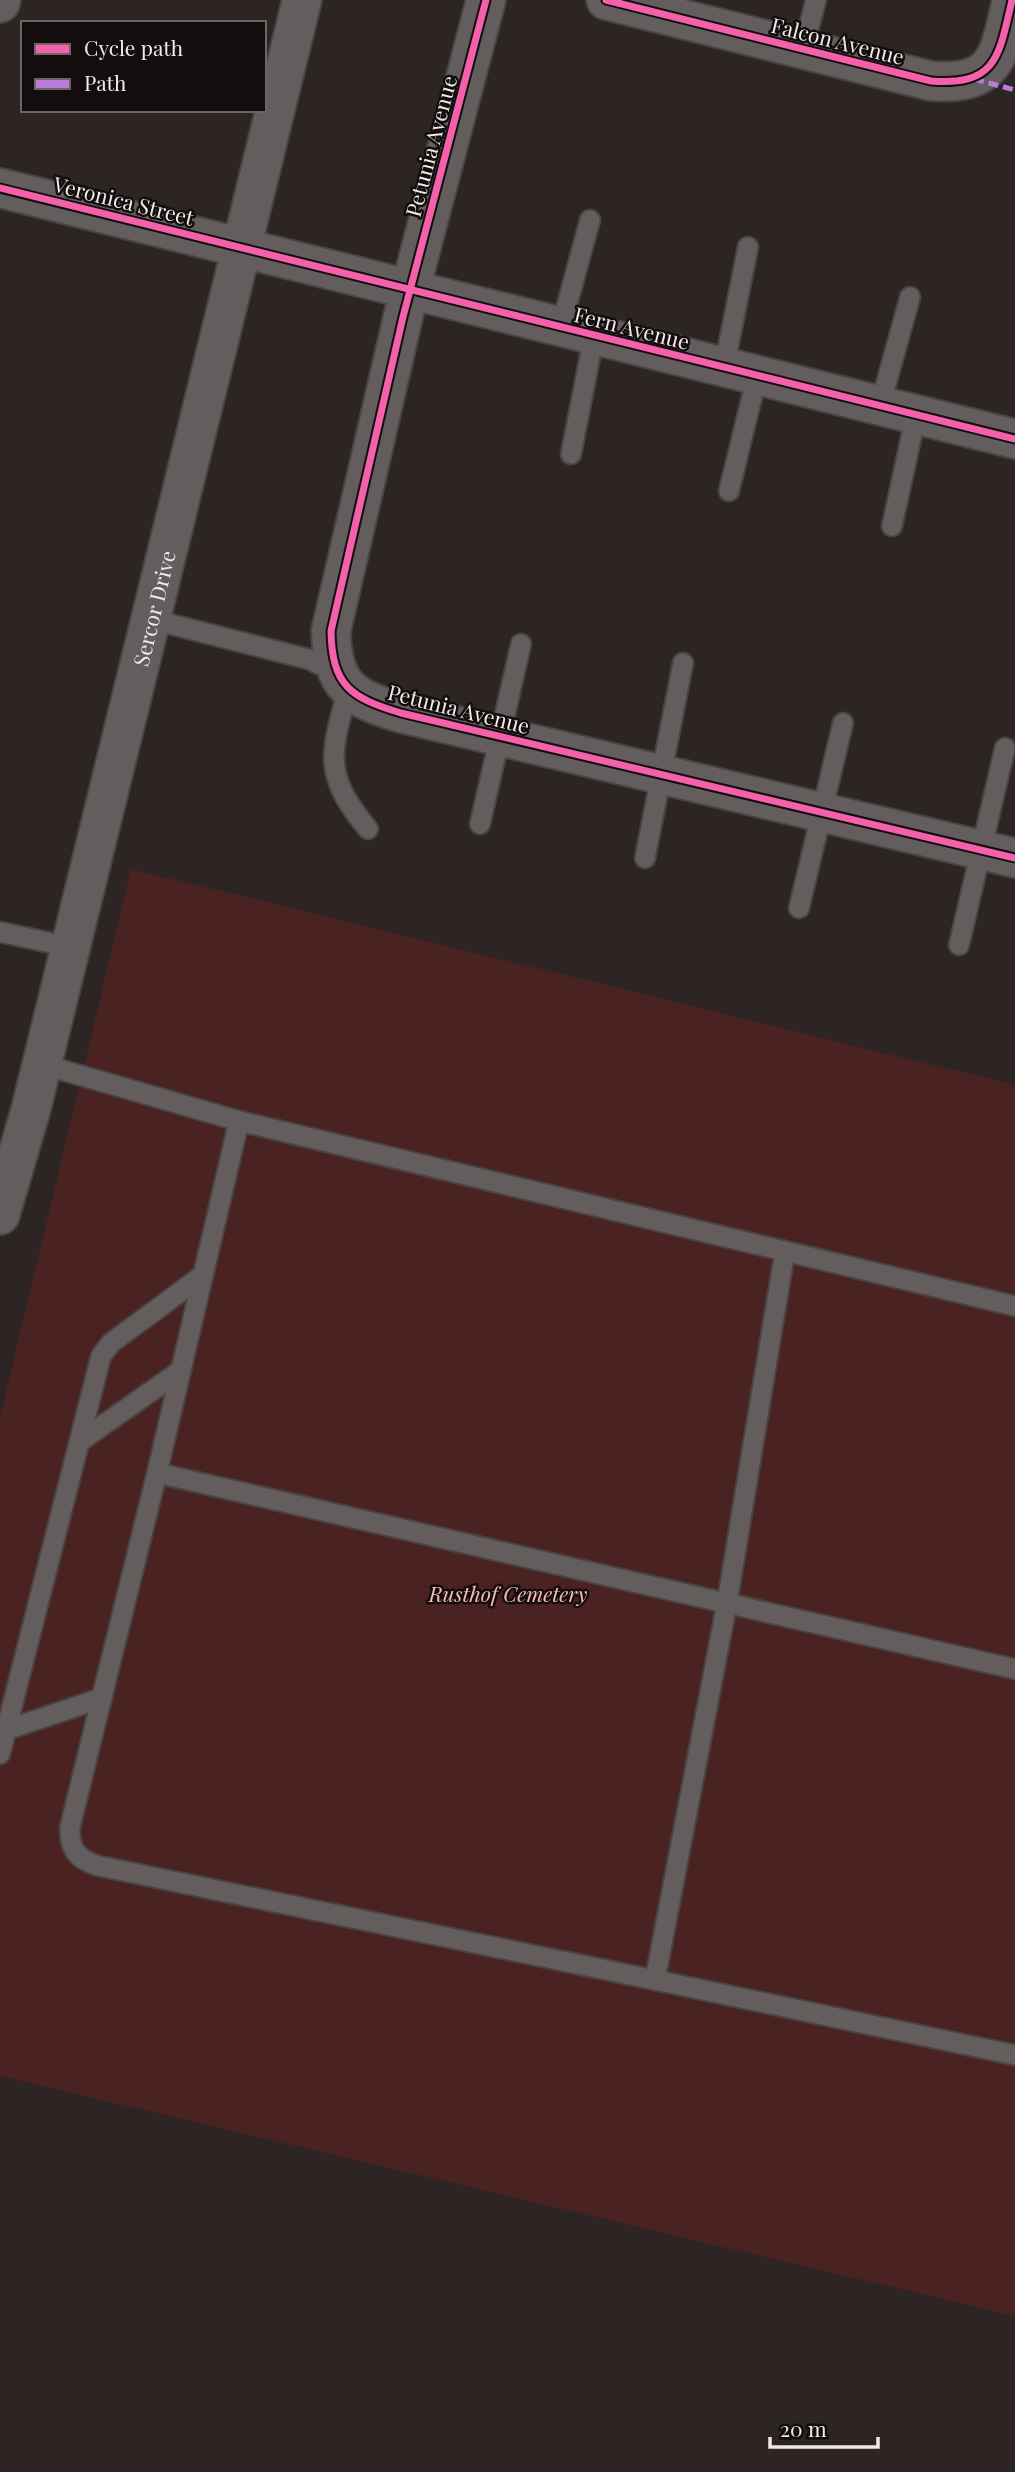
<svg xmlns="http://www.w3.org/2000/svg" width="1015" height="2472" font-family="'Playfair Display',serif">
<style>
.green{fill:#4a2221}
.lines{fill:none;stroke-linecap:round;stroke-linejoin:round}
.service-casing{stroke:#494342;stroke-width:23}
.minor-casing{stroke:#494342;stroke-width:42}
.service{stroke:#635d5d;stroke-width:19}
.minor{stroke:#635d5d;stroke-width:38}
.quiet{stroke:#bd7bd9;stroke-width:5;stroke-dasharray:10 5;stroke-linecap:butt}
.cycleway-casing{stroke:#130d0d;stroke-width:11}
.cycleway{stroke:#f560ab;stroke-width:7}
.labels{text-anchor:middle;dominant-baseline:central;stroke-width:5;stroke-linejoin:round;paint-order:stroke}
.street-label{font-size:21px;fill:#f3e9e9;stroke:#130d0d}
.park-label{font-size:21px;font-style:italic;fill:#fabbb8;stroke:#130d0d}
</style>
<rect width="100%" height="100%" fill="#2c2524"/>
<!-- green -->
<polygon class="green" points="131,869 1015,1085 1015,2316 0,2076 0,1417"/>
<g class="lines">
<defs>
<g id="service">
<polyline points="803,49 816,0"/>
<polyline points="561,327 590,220"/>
<polyline points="724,368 748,247"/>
<polyline points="880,406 910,297"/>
<polyline points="571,454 594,336"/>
<polyline points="729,491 757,376"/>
<polyline points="892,526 916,415"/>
<polyline points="150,619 308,659 335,672"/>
<path d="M348,690C330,754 323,775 368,829"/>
<polyline points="480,824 521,644"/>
<polyline points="645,858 683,663"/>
<polyline points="799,908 843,723"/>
<polyline points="0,932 70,947"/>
<polyline points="959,945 1005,748"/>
<polyline points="41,1064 239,1121 157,1473 1015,1669"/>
<polyline points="239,1121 1015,1306"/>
<polyline points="785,1251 727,1603 655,1980 1015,2055"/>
<polyline points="79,1442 180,1371"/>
<path d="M157,1473L70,1827C69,1850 78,1860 99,1866L655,1980"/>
<polyline points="6,1730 102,1698"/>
<polyline points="0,1754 101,1356 111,1343 203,1275"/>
</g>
<g id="minor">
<path d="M486,0L403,317L331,631C332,686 351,698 401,713L1015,858"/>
<path d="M606,0L931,81C997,86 999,56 1012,0"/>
<polyline points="0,3 1,0"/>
<polyline points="0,188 1015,439"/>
<path id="s1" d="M0,1215L31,1109L302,0"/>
</g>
</defs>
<!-- service casing -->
<use href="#service" class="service-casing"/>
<!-- minor casing -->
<use href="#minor" class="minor-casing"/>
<!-- service -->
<use href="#service" class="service"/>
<!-- minor -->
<use href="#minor" class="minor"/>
<!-- quiet -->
<polyline class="quiet" points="974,79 1015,90"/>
<defs>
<g id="cycleway">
<path d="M486,0L403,317L331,631C332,686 351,698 401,713L1015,858"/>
<path d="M606,0L931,81C997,86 999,56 1012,0"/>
<polyline points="0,188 1015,439"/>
</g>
</defs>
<!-- cycleway casing -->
<use href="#cycleway" class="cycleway-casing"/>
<!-- cycleway -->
<use href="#cycleway" class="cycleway"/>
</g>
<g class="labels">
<!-- street labels -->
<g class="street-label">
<text transform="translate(838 40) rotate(14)">Falcon Avenue</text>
<text transform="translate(430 146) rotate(-75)">Petunia Avenue</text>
<text transform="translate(124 200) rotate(14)">Veronica Street</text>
<text transform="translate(632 327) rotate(14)">Fern Avenue</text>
<text stroke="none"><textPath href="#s1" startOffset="626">Sercor Drive</textPath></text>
<text transform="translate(459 708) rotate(14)">Petunia Avenue</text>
</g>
<!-- park labels -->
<g class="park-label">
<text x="508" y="1593">Rusthof Cemetery</text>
</g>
</g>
<!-- legend -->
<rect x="21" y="21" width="245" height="91" fill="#130d0d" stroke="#6d6565" stroke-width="2"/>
<rect x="35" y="44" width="35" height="10" fill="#f560ab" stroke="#6d6565" stroke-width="2"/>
<text x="84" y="56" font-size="21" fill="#f3e9e9">Cycle path</text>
<rect x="35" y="79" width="35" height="10" fill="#bd7bd9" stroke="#6d6565" stroke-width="2"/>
<text x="84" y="91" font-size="21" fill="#f3e9e9">Path</text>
<!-- scale -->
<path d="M770 2437v10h108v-10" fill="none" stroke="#f3e9e9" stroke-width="3.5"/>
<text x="780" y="2437" font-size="21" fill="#f3e9e9" stroke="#130d0d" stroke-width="5" paint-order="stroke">20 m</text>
</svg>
